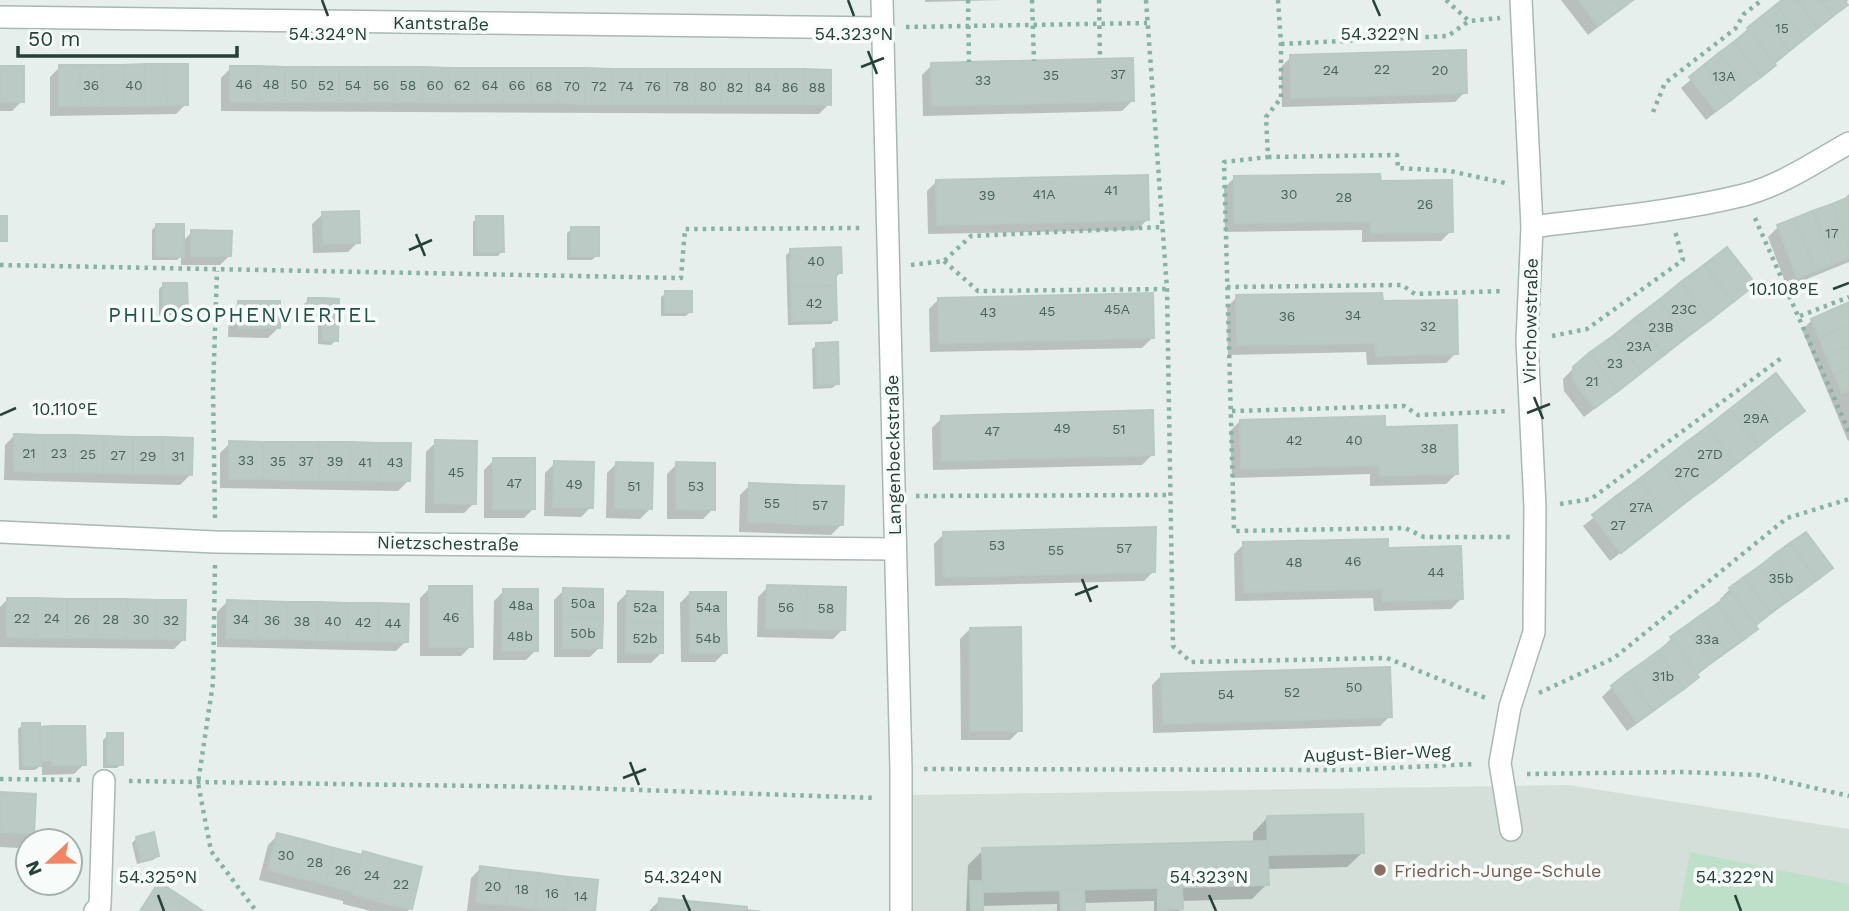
<svg xmlns="http://www.w3.org/2000/svg" width="1849" height="911" font-family="'Work Sans',sans-serif">
<style>
.built{fill:#d4dfda}
.green{fill:#bfe0c8}
.shadow{fill:#0003}
.building{fill:#bbcac4;stroke:#b8c9c2;stroke-width:2}
.lines{fill:none;stroke-linecap:round;stroke-linejoin:round}
.minor-casing{stroke:#a8b8b2;stroke-width:24}
.path{stroke:#86b3a5;stroke-width:4.5;stroke-dasharray:3.5 5;stroke-linecap:butt}
.minor{stroke:#fff;stroke-width:21}
.ticks{fill:none;stroke:#24423a;stroke-width:2.5}
.education-dot{fill:#8d6e63;stroke:#f7fbf9;stroke-width:2.5}
.labels{text-anchor:middle;dominant-baseline:central;stroke-width:7;stroke-linejoin:round;paint-order:stroke}
.number-label{font-size:14px;fill:#4a645c}
.street-label{font-size:18px;fill:#24423a;stroke:#f7fbf9}
.education-label{font-size:18px;fill:#785e54;stroke:#f7fbf9;text-anchor:start}
.quarter-label{font-size:21px;letter-spacing:2px;fill:#1f5548;stroke:#f7fbf9}
.ticks-label{font-size:18px;text-anchor:middle;fill:#24423a;stroke:#f7fbf9;stroke-width:7;stroke-linejoin:round;paint-order:stroke}
</style>
<rect width="100%" height="100%" fill="#e6efeb"/>
<!-- built -->
<polygon class="built" points="1568,785 1849,829 1849,911 912,911 912,795"/>
<!-- green -->
<polygon class="green" points="1690,852 1849,884 1849,911 1679,911"/>
<!-- shadow -->
<g class="shadow">
<polygon points="925,0 1002,0 925,2"/>
<polygon points="1561,0 1633,0 1588,35"/>
<polygon points="1785,0 1848,0 1836,14 1706,120 1681,88"/>
<polygon points="1291,57 1465,92 1455,102 1282,107 1281,67"/>
<polygon points="932,65 1132,101 1122,111 923,116 922,75"/>
<polygon points="60,67 186,104 176,114 50,116 50,77"/>
<polygon points="0,68 22,101 12,111 0,111"/>
<polygon points="231,68 829,104 819,114 221,111 221,78"/>
<polygon points="1234,178 1379,183 1451,231 1441,241 1362,242 1362,230 1225,232 1224,188"/>
<polygon points="937,181 1147,220 1137,230 928,234 927,191"/>
<polygon points="1849,194 1849,262 1787,287 1768,237 1778,227 1841,202"/>
<polygon points="323,214 358,242 348,252 313,253 312,224"/>
<polygon points="477,218 502,251 498,256 473,256 473,222"/>
<polygon points="156,226 182,242 192,232 230,255 220,265 181,265 181,256 177,260 152,260 152,230"/>
<polygon points="572,229 597,255 592,260 567,260 567,233"/>
<polygon points="791,251 841,272 836,277 835,319 831,324 788,325 786,255"/>
<polygon points="1754,284 1584,417 1564,391 1563,379 1574,368"/>
<polygon points="163,285 186,310 181,315 159,315 159,289"/>
<polygon points="666,293 690,312 686,316 661,316 661,297"/>
<polygon points="1237,297 1381,303 1456,353 1446,363 1367,365 1366,352 1228,355 1227,307"/>
<polygon points="939,299 1152,338 1142,348 930,352 929,309"/>
<polygon points="309,300 337,301 336,340 331,345 318,344 318,325 304,325 304,304"/>
<polygon points="239,303 278,328 268,338 228,337 229,313"/>
<polygon points="1849,304 1849,440 1848,441 1802,330 1812,320"/>
<polygon points="817,345 837,384 832,388 813,389 812,349"/>
<polygon points="1776,375 1803,410 1610,561 1583,526"/>
<polygon points="942,418 1152,455 1142,465 933,470 932,428"/>
<polygon points="1240,421 1384,429 1456,474 1446,484 1370,486 1370,474 1232,478 1230,431"/>
<polygon points="15,435 190,475 180,485 4,480 5,445"/>
<polygon points="436,442 474,503 464,513 425,513 426,452"/>
<polygon points="230,443 408,481 398,491 220,488 220,453"/>
<polygon points="494,460 534,508 524,518 484,518 484,470"/>
<polygon points="555,463 591,507 581,517 544,516 545,473"/>
<polygon points="617,463 650,509 640,519 606,518 607,473"/>
<polygon points="677,464 713,509 703,519 667,519 667,474"/>
<polygon points="750,485 841,525 831,535 739,532 740,495"/>
<polygon points="944,534 1154,571 1144,581 935,586 934,544"/>
<polygon points="1806,534 1830,568 1821,578 1754,626 1756,629 1746,639 1696,675 1697,677 1687,687 1627,731 1602,697 1612,687 1663,650 1661,648 1671,639 1722,602 1720,599 1730,589"/>
<polygon points="1244,544 1386,550 1461,599 1451,609 1374,611 1373,598 1235,601 1234,554"/>
<polygon points="768,587 843,629 833,639 757,637 758,597"/>
<polygon points="430,588 471,646 461,656 420,656 420,598"/>
<polygon points="564,590 600,647 590,657 554,657 554,600"/>
<polygon points="504,591 536,650 526,660 493,660 494,601"/>
<polygon points="627,593 661,653 651,663 617,663 617,603"/>
<polygon points="690,593 725,652 715,662 681,662 680,603"/>
<polygon points="8,599 184,639 174,649 0,647 0,607"/>
<polygon points="227,602 406,641 396,651 217,647 217,612"/>
<polygon points="970,629 1020,730 1010,740 961,740 960,639"/>
<polygon points="1162,675 1390,716 1380,726 1153,733 1152,685"/>
<polygon points="23,725 39,728 84,728 84,764 74,774 42,775 42,765 35,770 19,770 18,729"/>
<polygon points="108,735 121,764 117,768 103,768 103,740"/>
<polygon points="0,793 32,833 18,848 0,847"/>
<polygon points="1267,818 1362,853 1347,867 1266,869 1267,884 1252,899 1181,901 1181,909 1179,911 1154,911 1154,901 1083,903 1083,911 1057,911 1057,904 982,906 982,911 966,911 968,865 983,850 1253,843 1253,833"/>
<polygon points="278,835 360,856 363,853 410,908 408,911 371,911 343,904 343,901 259,880 268,845"/>
<polygon points="137,838 158,856 153,860 137,864 132,843"/>
<polygon points="481,868 593,911 467,911 471,878"/>
<polygon points="660,900 765,911 649,911"/>
</g>
<!-- building -->
<g class="building">
<polygon points="1579,0 1615,0 1621,9 1598,26"/>
<polygon points="1615,0 1633,0 1621,9"/>
<polygon points="1782,0 1797,0 1818,28 1804,39 1776,5"/>
<polygon points="1797,0 1820,0 1833,16 1818,28"/>
<polygon points="1820,0 1844,0 1848,5 1833,16"/>
<polygon points="1776,5 1804,39 1789,51 1762,16"/>
<polygon points="1762,16 1789,51 1774,63 1747,28"/>
<polygon points="1748,30 1776,65 1761,77 1734,42"/>
<polygon points="1734,42 1761,77 1746,88 1719,53"/>
<polygon points="1466,50 1467,93 1291,98 1290,55"/>
<polygon points="1719,53 1746,88 1731,100 1704,65"/>
<polygon points="1133,58 1134,101 932,106 931,63"/>
<polygon points="145,64 145,106 124,106 123,65"/>
<polygon points="145,64 166,64 167,105 145,106"/>
<polygon points="166,64 188,64 188,105 167,105"/>
<polygon points="59,65 80,65 81,106 59,106"/>
<polygon points="80,65 102,65 102,106 81,106"/>
<polygon points="102,65 123,65 124,106 102,106"/>
<polygon points="1704,65 1731,100 1716,111 1689,77"/>
<rect x="0" y="66" width="24" height="36"/>
<rect x="230" y="66" width="28" height="36"/>
<polygon points="258,66 285,67 285,102 258,102"/>
<polygon points="285,67 313,67 312,102 285,102"/>
<polygon points="313,67 339,67 339,102 312,102"/>
<rect x="339" y="67" width="28" height="35"/>
<rect x="367" y="67" width="27" height="35"/>
<rect x="394" y="67" width="28" height="35"/>
<polygon points="422,67 449,68 449,103 422,102"/>
<rect x="449" y="68" width="27" height="35"/>
<rect x="476" y="68" width="27" height="35"/>
<rect x="503" y="68" width="28" height="35"/>
<rect x="531" y="68" width="27" height="35"/>
<polygon points="558,68 586,68 585,104 558,103"/>
<polygon points="586,68 612,69 612,104 585,104"/>
<rect x="612" y="69" width="28" height="35"/>
<rect x="640" y="69" width="27" height="35"/>
<rect x="667" y="69" width="28" height="35"/>
<polygon points="695,69 722,69 721,104 695,104"/>
<polygon points="722,69 749,69 749,104 721,104"/>
<rect x="749" y="69" width="27" height="35"/>
<rect x="776" y="69" width="28" height="35"/>
<polygon points="804,69 831,70 831,105 804,104"/>
<polygon points="1380,174 1381,181 1452,180 1453,232 1371,233 1371,221 1234,223 1234,176"/>
<polygon points="1148,175 1149,220 937,225 936,180"/>
<polygon points="1849,197 1849,248 1832,204"/>
<polygon points="1832,204 1849,248 1849,257 1833,264 1812,211"/>
<polygon points="359,211 360,243 323,244 322,212"/>
<polygon points="1812,211 1833,264 1815,271 1795,218"/>
<rect x="0" y="216" width="7" height="25"/>
<polygon points="476,216 503,216 504,252 477,252"/>
<polygon points="1795,218 1815,271 1797,278 1777,225"/>
<polygon points="156,224 184,224 184,257 156,256"/>
<rect x="571" y="227" width="28" height="29"/>
<polygon points="191,230 232,231 231,256 191,256"/>
<polygon points="841,247 842,273 836,273 836,286 791,287 790,249"/>
<polygon points="1727,247 1756,284 1733,302 1704,265"/>
<polygon points="1704,265 1733,302 1710,320 1681,282"/>
<polygon points="1681,282 1710,320 1687,337 1659,300"/>
<polygon points="163,283 187,283 188,311 163,311"/>
<polygon points="836,286 837,320 792,321 791,287"/>
<rect x="665" y="291" width="27" height="21"/>
<polygon points="1153,293 1154,338 939,343 938,298"/>
<polygon points="1382,293 1383,301 1457,300 1458,354 1376,356 1376,343 1237,345 1236,295"/>
<polygon points="308,298 323,298 322,321 307,321"/>
<polygon points="323,298 339,299 338,341 322,340"/>
<polygon points="1659,300 1687,337 1664,355 1635,318"/>
<rect x="238" y="301" width="42" height="27"/>
<polygon points="1849,302 1849,325 1819,338 1811,319"/>
<polygon points="1635,318 1664,355 1641,373 1613,336"/>
<polygon points="1849,325 1849,347 1826,356 1819,338"/>
<polygon points="1613,336 1641,373 1618,391 1589,353"/>
<polygon points="838,342 839,384 817,385 816,343"/>
<polygon points="1849,347 1849,368 1834,374 1826,356"/>
<polygon points="1589,353 1618,391 1595,408 1573,381 1573,367"/>
<polygon points="1849,368 1849,390 1842,393 1834,374"/>
<polygon points="1776,373 1805,411 1782,428 1753,391"/>
<polygon points="1753,391 1782,428 1759,446 1730,409"/>
<polygon points="1730,409 1759,446 1736,464 1707,427"/>
<polygon points="1153,410 1154,455 942,461 941,416"/>
<polygon points="1385,416 1385,427 1457,425 1458,474 1380,476 1379,465 1241,469 1240,420"/>
<polygon points="1707,427 1736,464 1713,482 1684,444"/>
<polygon points="14,434 44,435 44,472 14,471"/>
<polygon points="44,435 74,435 73,472 44,472"/>
<polygon points="74,435 104,436 103,473 73,472"/>
<polygon points="104,436 133,437 133,474 103,473"/>
<polygon points="133,437 163,437 162,474 133,474"/>
<polygon points="163,437 193,438 192,475 162,474"/>
<polygon points="435,440 477,441 476,504 434,503"/>
<polygon points="229,441 263,442 263,479 229,479"/>
<polygon points="263,442 293,442 292,480 263,479"/>
<polygon points="293,442 320,442 319,480 292,480"/>
<polygon points="320,442 350,442 350,480 319,480"/>
<polygon points="350,442 380,443 380,481 350,480"/>
<polygon points="380,443 411,443 410,481 380,481"/>
<polygon points="1684,444 1713,482 1690,499 1661,462"/>
<rect x="493" y="458" width="42" height="51"/>
<polygon points="554,461 594,462 593,508 553,507"/>
<polygon points="616,462 653,463 652,509 615,508"/>
<polygon points="676,462 715,463 715,510 676,509"/>
<polygon points="1661,462 1690,499 1667,517 1638,480"/>
<polygon points="1638,480 1667,517 1644,535 1615,497"/>
<polygon points="749,483 797,485 795,524 748,522"/>
<polygon points="797,485 844,486 843,525 795,524"/>
<polygon points="1615,497 1644,535 1621,553 1592,515"/>
<polygon points="1156,527 1155,572 944,577 943,532"/>
<polygon points="1806,532 1833,568 1817,580 1790,543"/>
<polygon points="1388,539 1388,548 1461,546 1463,599 1383,601 1382,589 1244,592 1243,542"/>
<polygon points="1790,543 1817,580 1802,591 1775,554"/>
<polygon points="1775,554 1802,591 1786,602 1760,566"/>
<polygon points="1760,566 1786,602 1771,613 1744,577"/>
<polygon points="1744,577 1771,613 1756,625 1729,588"/>
<polygon points="767,585 807,586 806,629 766,628"/>
<polygon points="429,586 472,586 473,647 429,647"/>
<polygon points="807,586 846,587 845,630 806,629"/>
<polygon points="563,588 603,589 603,618 563,617"/>
<rect x="503" y="589" width="35" height="31"/>
<polygon points="627,591 663,592 663,623 626,622"/>
<rect x="690" y="592" width="36" height="30"/>
<polygon points="1732,592 1758,629 1743,640 1717,604"/>
<polygon points="7,598 37,598 36,638 7,637"/>
<polygon points="37,598 67,599 67,638 36,638"/>
<polygon points="67,599 97,599 96,638 67,638"/>
<polygon points="97,599 127,599 126,639 96,638"/>
<polygon points="127,599 156,600 156,639 126,639"/>
<polygon points="156,600 186,600 185,640 156,639"/>
<polygon points="227,600 257,601 256,639 226,638"/>
<polygon points="257,601 287,602 287,639 256,639"/>
<polygon points="287,602 318,602 317,640 287,639"/>
<polygon points="318,602 348,603 347,641 317,640"/>
<polygon points="348,603 379,603 378,641 347,641"/>
<polygon points="379,603 409,604 408,642 378,641"/>
<polygon points="1717,604 1743,640 1727,651 1701,615"/>
<polygon points="1701,615 1727,651 1712,662 1686,626"/>
<polygon points="563,617 603,618 602,648 563,648"/>
<polygon points="503,620 538,620 538,651 502,651"/>
<polygon points="626,622 663,623 663,653 626,653"/>
<polygon points="690,622 726,622 727,653 690,653"/>
<polygon points="1686,626 1712,662 1697,674 1670,637"/>
<polygon points="1021,627 1022,731 970,731 970,628"/>
<polygon points="1673,641 1699,677 1684,689 1657,652"/>
<polygon points="1657,652 1684,689 1668,700 1642,663"/>
<polygon points="1642,663 1668,700 1653,711 1626,674"/>
<polygon points="1390,667 1392,717 1163,724 1161,674"/>
<polygon points="1626,674 1653,711 1637,722 1611,686"/>
<polygon points="22,723 40,723 41,766 23,766"/>
<polygon points="51,726 85,726 86,765 52,765"/>
<polygon points="51,726 51,761 41,761 40,727"/>
<polygon points="107,733 123,733 123,765 107,764"/>
<polygon points="0,792 36,794 34,834 0,832"/>
<polygon points="1363,814 1364,853 1268,855 1267,816"/>
<polygon points="154,832 159,856 141,861 136,837"/>
<polygon points="277,833 305,840 296,877 268,870"/>
<polygon points="305,840 334,848 325,884 296,877"/>
<polygon points="1267,841 1269,885 983,892 982,848"/>
<polygon points="334,848 362,855 352,892 325,884"/>
<polygon points="363,851 391,859 380,902 352,894"/>
<polygon points="391,859 422,867 412,909 380,902"/>
<polygon points="480,866 510,870 506,905 476,902"/>
<polygon points="510,870 539,873 535,909 506,905"/>
<polygon points="539,873 569,877 564,911 535,909"/>
<polygon points="569,877 598,880 595,911 564,911"/>
<polygon points="970,881 983,881 983,911 971,911"/>
<polygon points="159,882 185,899 177,911 140,911"/>
<polygon points="1182,887 1183,909 1158,910 1158,888"/>
<polygon points="1084,889 1085,911 1061,911 1060,890"/>
<polygon points="659,898 688,901 687,911 658,911"/>
<polygon points="185,899 203,911 177,911"/>
<polygon points="688,901 718,904 717,911 687,911"/>
<polygon points="718,904 747,907 747,911 717,911"/>
</g>
<g class="lines">
<defs>
<g id="minor">
<polyline points="882,0 901,769 901,911"/>
<polyline points="0,17 883,28"/>
<path d="M1532,227C1602,218 1675,212 1744,195C1782,185 1815,162 1849,143"/>
<polyline points="0,532 215,542 895,549"/>
<polyline points="1511,830 1500,763 1510,707 1534,632 1535,507 1527,341 1532,227 1521,0"/>
<polyline points="95,911 100,906 104,781"/>
</g>
</defs>
<!-- minor casing -->
<use href="#minor" class="minor-casing"/>
<!-- path -->
<g class="path">
<polyline points="968,0 969,62"/>
<polyline points="1032,0 1034,61"/>
<polyline points="1099,0 1100,59"/>
<polyline points="1146,0 1167,289 1173,646 1191,662 1387,658 1486,698"/>
<polyline points="1278,0 1281,44 1281,98 1266,117 1268,157 1224,162 1234,531 1405,528 1424,537 1513,537"/>
<polyline points="1446,0 1469,21 1500,18"/>
<polyline points="906,27 1147,23"/>
<polyline points="1281,44 1448,36 1469,21"/>
<polyline points="1653,112 1665,83 1735,29 1744,14 1762,0"/>
<polyline points="1268,157 1397,155 1398,168 1450,171 1505,183"/>
<polyline points="1755,218 1849,432"/>
<polyline points="944,261 978,291 1167,289"/>
<polyline points="0,265 681,278 685,229 862,228"/>
<polyline points="911,265 944,261 971,236 1162,227"/>
<polyline points="1227,287 1402,285 1415,294 1504,291"/>
<polyline points="1800,316 1849,297"/>
<polyline points="1552,336 1587,329 1683,260 1675,231"/>
<polyline points="1232,411 1404,406 1418,415 1508,411"/>
<polyline points="916,496 1169,495"/>
<polyline points="1560,504 1591,499 1784,356"/>
<polyline points="215,518 213,390 217,271"/>
<polyline points="215,565 213,683 198,783 211,851 256,911"/>
<polyline points="1539,693 1614,658 1787,518 1849,499"/>
<polyline points="924,769 1346,770 1475,764"/>
<polyline points="1527,774 1682,772 1758,775 1849,796"/>
<polyline points="0,779 82,780"/>
<polyline points="129,781 551,787 876,798"/>
</g>
<!-- minor -->
<use href="#minor" class="minor"/>
</g>
<!-- ticks -->
<path class="ticks" d="M322,0L328,16M848,0L854,16M1373,0L1380,16M868,51L877,74M861,67L884,58M416,234L425,256M409,250L432,240M1833,289L1849,283M1534,397L1543,419M1527,413L1550,404M0,415L16,408M1082,579L1091,602M1075,595L1098,586M630,762L639,785M623,778L646,769M158,895L164,911M683,895L690,911M1209,895L1216,911M1735,895L1741,911"/>
<!-- markers -->
<circle class="education-dot" cx="1380" cy="870" r="7"/>
<g class="labels">
<!-- number labels -->
<g class="number-label">
<text x="1782" y="28">15</text>
<text x="1382" y="69">22</text>
<text x="1331" y="70">24</text>
<text x="1440" y="70">20</text>
<text x="1118" y="74">37</text>
<text x="1051" y="75">35</text>
<text x="1724" y="76">13A</text>
<text x="983" y="80">33</text>
<text x="244" y="84">46</text>
<text x="271" y="84">48</text>
<text x="299" y="84">50</text>
<text x="91" y="85">36</text>
<text x="134" y="85">40</text>
<text x="326" y="85">52</text>
<text x="353" y="85">54</text>
<text x="381" y="85">56</text>
<text x="408" y="85">58</text>
<text x="435" y="85">60</text>
<text x="462" y="85">62</text>
<text x="490" y="85">64</text>
<text x="517" y="85">66</text>
<text x="544" y="86">68</text>
<text x="572" y="86">70</text>
<text x="599" y="86">72</text>
<text x="626" y="86">74</text>
<text x="653" y="86">76</text>
<text x="681" y="86">78</text>
<text x="708" y="86">80</text>
<text x="735" y="87">82</text>
<text x="763" y="87">84</text>
<text x="790" y="87">86</text>
<text x="817" y="87">88</text>
<text x="1111" y="190">41</text>
<text x="1044" y="194">41A</text>
<text x="1289" y="194">30</text>
<text x="987" y="195">39</text>
<text x="1344" y="197">28</text>
<text x="1425" y="204">26</text>
<text x="1832" y="233">17</text>
<text x="816" y="261">40</text>
<text x="814" y="303">42</text>
<text x="1117" y="309">45A</text>
<text x="1684" y="309">23C</text>
<text x="1047" y="311">45</text>
<text x="988" y="312">43</text>
<text x="1353" y="315">34</text>
<text x="1287" y="316">36</text>
<text x="1428" y="326">32</text>
<text x="1661" y="327">23B</text>
<text x="1639" y="346">23A</text>
<text x="1615" y="363">23</text>
<text x="1592" y="381">21</text>
<text x="1756" y="418">29A</text>
<text x="1062" y="428">49</text>
<text x="1119" y="429">51</text>
<text x="992" y="431">47</text>
<text x="1294" y="440">42</text>
<text x="1354" y="440">40</text>
<text x="1429" y="448">38</text>
<text x="29" y="453">21</text>
<text x="59" y="453">23</text>
<text x="88" y="454">25</text>
<text x="1710" y="454">27D</text>
<text x="118" y="455">27</text>
<text x="148" y="456">29</text>
<text x="178" y="456">31</text>
<text x="246" y="460">33</text>
<text x="278" y="461">35</text>
<text x="306" y="461">37</text>
<text x="335" y="461">39</text>
<text x="365" y="462">41</text>
<text x="395" y="462">43</text>
<text x="456" y="472">45</text>
<text x="1687" y="472">27C</text>
<text x="514" y="483">47</text>
<text x="574" y="484">49</text>
<text x="634" y="486">51</text>
<text x="696" y="486">53</text>
<text x="772" y="503">55</text>
<text x="820" y="505">57</text>
<text x="1641" y="507">27A</text>
<text x="1618" y="525">27</text>
<text x="997" y="545">53</text>
<text x="1124" y="548">57</text>
<text x="1056" y="550">55</text>
<text x="1353" y="561">46</text>
<text x="1294" y="562">48</text>
<text x="1436" y="572">44</text>
<text x="1781" y="578">35b</text>
<text x="583" y="603">50a</text>
<text x="521" y="605">48a</text>
<text x="645" y="607">52a</text>
<text x="708" y="607">54a</text>
<text x="786" y="607">56</text>
<text x="826" y="608">58</text>
<text x="451" y="617">46</text>
<text x="22" y="618">22</text>
<text x="52" y="618">24</text>
<text x="82" y="619">26</text>
<text x="111" y="619">28</text>
<text x="141" y="619">30</text>
<text x="241" y="619">34</text>
<text x="171" y="620">32</text>
<text x="272" y="620">36</text>
<text x="302" y="621">38</text>
<text x="333" y="621">40</text>
<text x="363" y="622">42</text>
<text x="393" y="623">44</text>
<text x="583" y="633">50b</text>
<text x="520" y="636">48b</text>
<text x="645" y="638">52b</text>
<text x="708" y="638">54b</text>
<text x="1707" y="639">33a</text>
<text x="1663" y="676">31b</text>
<text x="1354" y="687">50</text>
<text x="1292" y="692">52</text>
<text x="1226" y="694">54</text>
<text x="286" y="855">30</text>
<text x="315" y="862">28</text>
<text x="343" y="870">26</text>
<text x="372" y="875">24</text>
<text x="401" y="884">22</text>
<text x="493" y="886">20</text>
<text x="522" y="889">18</text>
<text x="552" y="893">16</text>
<text x="581" y="896">14</text>
</g>
<!-- street labels -->
<g class="street-label">
<text transform="translate(441 23) rotate(1)">Kantstraße</text>
<text transform="translate(1530 321) rotate(-89)">Virchowstraße</text>
<text transform="translate(893 455) rotate(-91)">Langenbeckstraße</text>
<text transform="translate(448 543) rotate(1)">Nietzschestraße</text>
<text transform="translate(1377 753) rotate(-2)">August-Bier-Weg</text>
</g>
<!-- education labels -->
<g class="education-label">
<text x="1394" y="870">Friedrich-Junge-Schule</text>
</g>
<!-- quarter labels -->
<g class="quarter-label">
<text x="243" y="314">PHILOSOPHENVIERTEL</text>
</g>
</g>
<g class="ticks-label">
<text x="328" y="40">54.324°N</text>
<text x="854" y="40">54.323°N</text>
<text x="1380" y="40">54.322°N</text>
<text x="1784" y="295">10.108°E</text>
<text x="65" y="415">10.110°E</text>
<text x="158" y="883">54.325°N</text>
<text x="683" y="883">54.324°N</text>
<text x="1209" y="883">54.323°N</text>
<text x="1735" y="883">54.322°N</text>
</g>
<!-- north arrow -->
<g transform="translate(49 862) rotate(248)"><circle r="33" fill="#f7fbf9" stroke="#a3b1ad" stroke-width="2"/>
<path d="M0-5L12 26L0 18L-12 26Z" fill="#f4845f"/>
<text y="-10" font-size="19" font-weight="bold" text-anchor="middle" fill="#24423a">N</text>
</g>
<!-- scale -->
<path d="M18 46v10h219v-10" fill="none" stroke="#24423a" stroke-width="3.5"/>
<text x="28" y="46" font-size="21" fill="#24423a" stroke="#f7fbf9" stroke-width="5" paint-order="stroke">50 m</text>
</svg>
